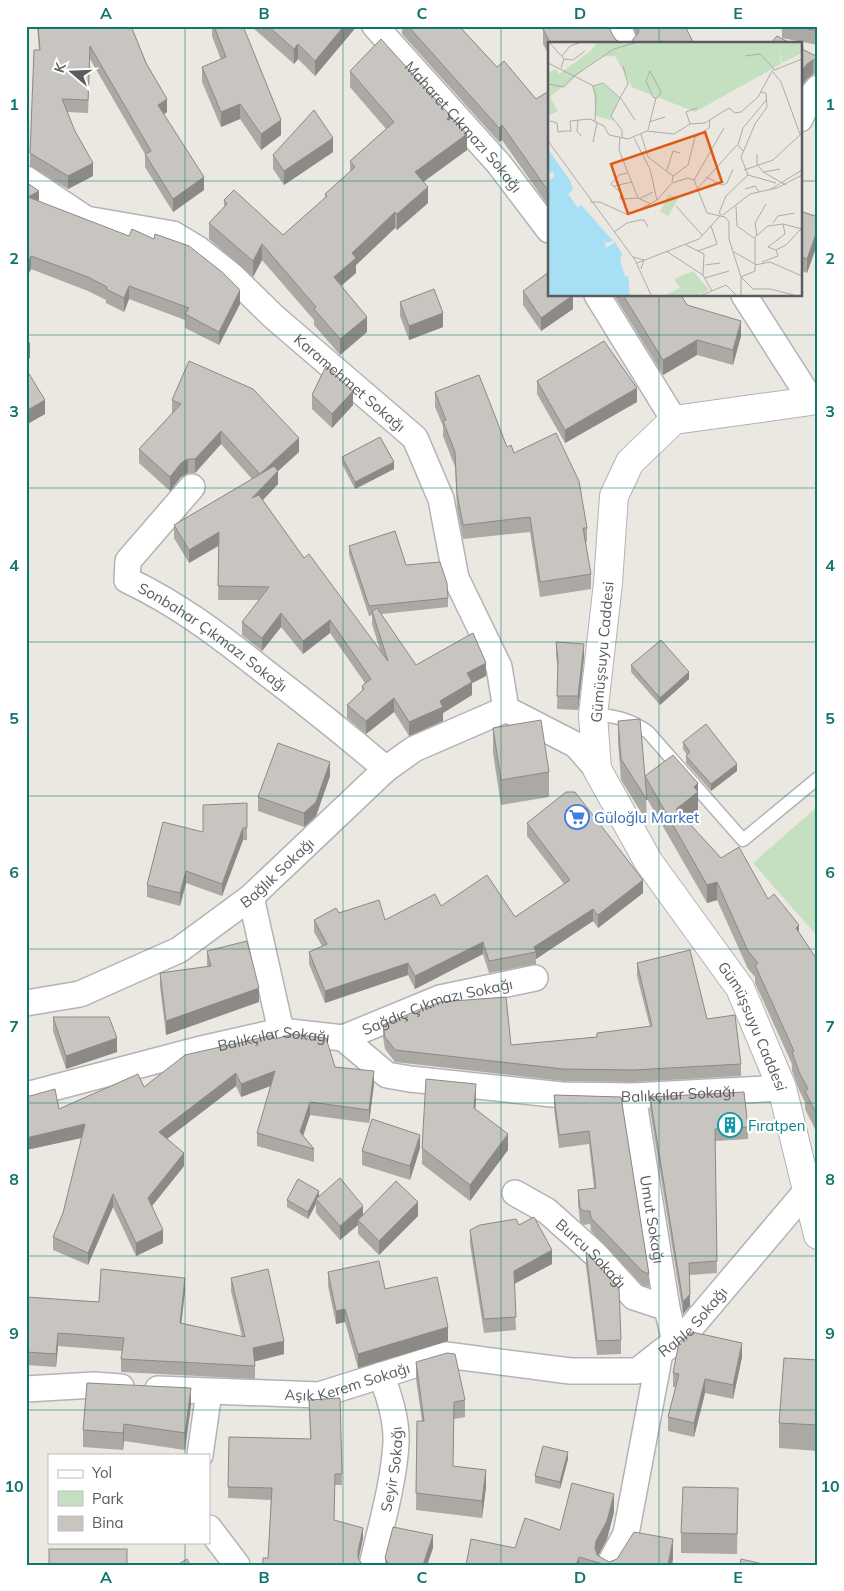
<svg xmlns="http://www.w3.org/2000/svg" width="844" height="1591" font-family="Mulish,sans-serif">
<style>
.green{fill:#c5e0c0}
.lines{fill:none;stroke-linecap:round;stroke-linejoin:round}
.lane-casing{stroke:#b1b4b7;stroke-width:15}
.street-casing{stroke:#b1b4b7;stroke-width:28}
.secondary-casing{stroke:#b0b4b7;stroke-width:30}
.lane{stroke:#fff;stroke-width:12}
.street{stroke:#fff;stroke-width:25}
.secondary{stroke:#fff;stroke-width:28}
.wall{fill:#aca9a5}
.shaded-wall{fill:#8c8986}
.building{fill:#c8c4c0;stroke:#8c8986}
.grid{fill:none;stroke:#0f766e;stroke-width:1;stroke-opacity:0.55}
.labels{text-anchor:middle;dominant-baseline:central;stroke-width:4.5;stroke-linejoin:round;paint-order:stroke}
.street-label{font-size:15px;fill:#595d60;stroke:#fff}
.shop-label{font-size:15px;fill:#366cbe;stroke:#fff;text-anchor:start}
.culture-label{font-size:15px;fill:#0d838f;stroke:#fff;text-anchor:start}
.inset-road{fill:none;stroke:#adaca9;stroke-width:1}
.view{fill:#e15910;fill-opacity:0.15;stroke:#e15910;stroke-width:2.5}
.inset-edge{fill:none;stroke:#595d60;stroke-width:2.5}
.neatline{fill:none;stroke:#0f766e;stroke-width:2}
.grid-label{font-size:16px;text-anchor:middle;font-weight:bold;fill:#0f766e}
</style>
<rect width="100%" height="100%" fill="#ebe7e1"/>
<!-- green -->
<polygon class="green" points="818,806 818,937 753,863"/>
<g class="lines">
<defs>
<path id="lane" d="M593,715C615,715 631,720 648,732L743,840L818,778"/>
<g id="street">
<path id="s1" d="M375,26L499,164L549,230"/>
<polyline points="618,26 625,44"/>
<polyline points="800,119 809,99 818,88"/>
<path id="s2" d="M26,179L86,219L173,234L198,249L231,275L274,317L415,438L441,499L456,578L499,667L506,709"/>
<polyline points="597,295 674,420"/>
<polyline points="744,295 811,400"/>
<path id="s3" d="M192,487L128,561L127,580C178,604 220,636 264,671C306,703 346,735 386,769"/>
<polyline points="506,709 576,745 597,769"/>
<polyline points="251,897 281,1031"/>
<path id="s4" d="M26,1003L80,994L179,950L251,897L386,769L414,749L506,709"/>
<path id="s5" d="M343,1038L440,998L535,978"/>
<path id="s6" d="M26,1095L197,1050L281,1031L343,1038L387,1075L410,1079L562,1095L633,1096L782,1088"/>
<path id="s7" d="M633,1096L667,1308L675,1342"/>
<path id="s8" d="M515,1193L547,1211L594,1253L634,1297L667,1308"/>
<polyline points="26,1389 94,1385 121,1387"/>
<path id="s9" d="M158,1389L319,1395L446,1355L570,1371H637L660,1353"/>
<polyline points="200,1455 209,1392"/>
<polyline points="209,1528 237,1565"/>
<path id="s10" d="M372,1565C381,1527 394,1481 396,1443C397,1421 389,1395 381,1375"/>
<path id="s11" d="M609,1565L626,1534L660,1353L687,1332L808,1189"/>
</g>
<g id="secondary">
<path id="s12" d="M818,400L674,420L630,462L614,496L608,583L593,715L597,769L648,861L740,988L782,1088L818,1235"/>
</g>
</defs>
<!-- lane casing -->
<use href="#lane" class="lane-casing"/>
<!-- street casing -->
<use href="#street" class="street-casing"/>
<!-- secondary casing -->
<use href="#secondary" class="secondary-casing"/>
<!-- lane -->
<use href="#lane" class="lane"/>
<!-- street -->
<use href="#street" class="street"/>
<!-- secondary -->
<use href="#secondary" class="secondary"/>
</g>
<!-- wall -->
<g class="wall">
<polygon points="37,26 131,26 167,112 164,114 204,190 173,212 145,167 145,154 90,59 88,113 67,112 93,176 68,189 30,166 30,153 39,50"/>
<polygon points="212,26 243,26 281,135 261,150 240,119 221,127 202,82 202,67 221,60 212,36"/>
<polygon points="251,26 357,26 315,76 298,59 294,64"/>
<polygon points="402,26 459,26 497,67 536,99 549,91 549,207 502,140 499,142 402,34"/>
<polygon points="633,26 685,26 694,44 549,44 549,55 543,44 543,29 612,34 616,40 622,43 631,42 636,36"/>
<polygon points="782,26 818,26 818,45 782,38"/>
<polygon points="800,48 818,57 818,74 813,74 807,79"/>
<polygon points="350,71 467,150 423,182 428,203 397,230 395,228 356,265 356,273 341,286 367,332 340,355 314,325 314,320 262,260 253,277 209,239 209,223 224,207 224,200 283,235 325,198 325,194 350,172 350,161 386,129 350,87"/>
<polygon points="333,152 284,185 273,169 273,155"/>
<polygon points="26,182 39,201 240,304 219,345 185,328 185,320 129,299 124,312 106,303 106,300 88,291 31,269 28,275 26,274"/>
<polygon points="800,211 818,217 818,242 807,273 800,270"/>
<polygon points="523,291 573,309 541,331 523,305"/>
<polygon points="614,295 681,295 687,305 741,336 733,365 697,355 663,375"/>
<polygon points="400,302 443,327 409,340 400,316"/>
<polygon points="537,381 637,402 565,443 537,394"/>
<polygon points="435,392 507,447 587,528 587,542 585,542 591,574 591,589 540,597 530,532 463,539 457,508 455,467 443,436 443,426 435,407"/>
<polygon points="312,395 353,405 332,428 312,409"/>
<polygon points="172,400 299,452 278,471 278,484 263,500 304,558 380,650 372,624 372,615 369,616 349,555 349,546 406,565 448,598 448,607 381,614 416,665 486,676 472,683 472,695 443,713 443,721 409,736 394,712 366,734 347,718 347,705 362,691 362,686 365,683 330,633 303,654 281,627 262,651 242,635 242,622 259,600 218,600 219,546 189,563 174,538 174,525 252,479 221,444 195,473 188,473 181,477 170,491 139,463 139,449 172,413"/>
<polygon points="342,457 394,469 355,489 342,464"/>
<polygon points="818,458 818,488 817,488"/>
<polygon points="556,642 584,657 578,710 557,709 558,670 556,656"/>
<polygon points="631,665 689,679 660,705 631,672"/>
<polygon points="618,721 645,776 698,801 698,811 686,820 721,858 768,899 799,934 818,961 818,1135 805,1109 805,1102 799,1090 792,1071 792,1064 755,983 755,977 748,969 717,900 707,903 646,797 647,822 621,780 618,742"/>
<polygon points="493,728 549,772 549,797 501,805 493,753"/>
<polygon points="683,742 737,771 711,791 686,763 686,756 687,755 683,749"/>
<polygon points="330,776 316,816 304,827 258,811 258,797"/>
<polygon points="247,803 247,840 243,840 222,896 186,883 180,906 147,897 147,885 203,832"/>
<polygon points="527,823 643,893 598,928 593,921 536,959 536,964 489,973 483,954 415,989 408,975 325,1003 309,964 309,952 322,946 314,932 314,920 339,913 385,920 441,906 515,917 564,884 527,836"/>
<polygon points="207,951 259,1002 166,1035 160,986 160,973 207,967"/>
<polygon points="637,963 707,1019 741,1064 741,1076 633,1082 563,1081 395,1062 385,1049 383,1037 383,1025 430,1008 430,1006 511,1045 597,1037 597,1033 650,1027 637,976"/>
<polygon points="53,1017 117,1052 66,1069 53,1031"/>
<polygon points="275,1039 374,1084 369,1123 310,1115 303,1136 314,1149 314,1162 257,1146 257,1133 271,1086 241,1097 236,1086 167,1139 184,1166 152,1206 163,1243 136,1256 113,1207 88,1265 53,1250 53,1237 63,1213 82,1138 26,1150 26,1095 59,1109 144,1087"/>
<polygon points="554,1095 621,1097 649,1274 649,1287 642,1285 591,1231 590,1224 584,1225 580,1222 578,1204 578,1190 594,1188 589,1144 559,1148 554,1109"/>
<polygon points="650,1097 748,1127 748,1139 715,1141 717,1273 690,1275 690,1306 683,1314 650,1110"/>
<polygon points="476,1100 475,1109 508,1150 470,1201 422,1164 422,1148"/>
<polygon points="420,1148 410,1180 362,1165 362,1151"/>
<polygon points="319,1196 363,1214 418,1216 379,1255 358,1234 358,1225 340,1240 316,1213 316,1204 308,1219 287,1207 287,1200"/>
<polygon points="519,1225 552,1264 514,1284 516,1330 484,1333 470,1244 470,1230"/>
<polygon points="586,1252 621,1340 621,1354 597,1355 586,1266"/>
<polygon points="328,1272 448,1341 358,1368 345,1322 336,1324 328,1286"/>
<polygon points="231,1278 284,1354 255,1361 255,1379 121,1372 121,1359 122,1351 58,1346 56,1367 26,1365 26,1297 99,1302 185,1291 181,1323 242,1337 231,1291"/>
<polygon points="742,1357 733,1399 705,1393 694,1437 668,1431 668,1417 676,1387 673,1387 673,1373"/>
<polygon points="818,1360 818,1451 779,1448 779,1423"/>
<polygon points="416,1362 465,1400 465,1417 454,1419 453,1466 486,1487 482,1518 416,1510 417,1421 422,1421 416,1379"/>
<polygon points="340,1398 342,1485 335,1485 334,1520 363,1539 268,1558 271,1500 228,1498 229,1437 310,1439 309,1400"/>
<polygon points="191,1405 185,1450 124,1441 123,1450 83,1447 83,1430"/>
<polygon points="568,1459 560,1489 535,1483 535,1476"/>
<polygon points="738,1508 737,1554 681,1553 681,1533"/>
<polygon points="614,1512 607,1539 598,1556 609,1562 673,1557 672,1565 466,1565 515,1548 560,1530"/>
<polygon points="433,1548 427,1565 385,1565 385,1558"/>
</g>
<!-- shaded-wall -->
<g class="shaded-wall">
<polygon points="344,26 357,26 315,76 315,61"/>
<polygon points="298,44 298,59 294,64 294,49"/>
<polygon points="813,60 813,74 807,79 800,88 800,73 807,64"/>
<polygon points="167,99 167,112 158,118 158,105"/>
<polygon points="240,104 240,119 221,127 221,112"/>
<polygon points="281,120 281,135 261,150 261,134"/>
<polygon points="502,125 502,140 499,142 499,128"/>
<polygon points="467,134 467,150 415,188 415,172"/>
<polygon points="333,138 333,152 284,185 284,171"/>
<polygon points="93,163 93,176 68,189 68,176"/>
<polygon points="204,177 204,190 173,212 173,199"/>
<polygon points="428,187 428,203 397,230 397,214"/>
<polygon points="39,191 39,205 28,197"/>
<polygon points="395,212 395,228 356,265 356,273 334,292 334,277 352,253"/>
<polygon points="818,228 818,242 807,273 807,259"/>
<polygon points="262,244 262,260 253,277 253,261"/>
<polygon points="31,256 31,269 28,275 28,262"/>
<polygon points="129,286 129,299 124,312 124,298"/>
<polygon points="240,290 240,304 219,345 219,332"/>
<polygon points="573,295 573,309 541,331 541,318"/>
<polygon points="443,313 443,327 409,340 409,326"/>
<polygon points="367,317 367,332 340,355 340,339"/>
<polygon points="741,321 741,336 733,365 733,350"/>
<polygon points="697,340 697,355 663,375 663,360"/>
<polygon points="30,344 30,358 26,360 26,346"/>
<polygon points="637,388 637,402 565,443 565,430"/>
<polygon points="353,391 353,405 332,428 332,414"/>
<polygon points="45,400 45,414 26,425 26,411"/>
<polygon points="221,431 221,444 195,473 195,459"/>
<polygon points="299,438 299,452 278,471 278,484 252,511 252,498 260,474"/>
<polygon points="188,459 188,473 181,477 170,491 170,477 181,463"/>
<polygon points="394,462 394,469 355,489 355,482"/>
<polygon points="219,532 219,545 189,563 189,550"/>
<polygon points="281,613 281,627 262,651 262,638"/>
<polygon points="330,620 330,633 303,654 303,641"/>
<polygon points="584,644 584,657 578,710 578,696"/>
<polygon points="486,663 486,676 472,683 472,695 443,713 443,721 409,736 409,722 440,701 467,673"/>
<polygon points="689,672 689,679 660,705 660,698"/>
<polygon points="394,698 394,712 366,734 366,721"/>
<polygon points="330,762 330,776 316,816 304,827 304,813"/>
<polygon points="737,764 737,771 711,791 711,784"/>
<polygon points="698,783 698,811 676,828 676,809 694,787"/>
<polygon points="243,828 243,840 222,896 222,884"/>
<polygon points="186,871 186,883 180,906 180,893"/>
<polygon points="643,880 643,893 598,928 598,915"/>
<polygon points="717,882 717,900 707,903 707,885"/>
<polygon points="593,909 593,921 536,959 536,952 534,947"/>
<polygon points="799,925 799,943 796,928"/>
<polygon points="483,942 483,954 415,989 415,976"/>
<polygon points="408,963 408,975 325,1003 325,991"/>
<polygon points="259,988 259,1002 166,1035 166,1021"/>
<polygon points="117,1038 117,1052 66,1069 66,1056"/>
<polygon points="275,1071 275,1084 241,1097 241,1084"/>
<polygon points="374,1071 374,1084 369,1123 369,1110"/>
<polygon points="236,1073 236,1086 159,1145 159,1132"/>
<polygon points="476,1084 476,1100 474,1124 474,1108"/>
<polygon points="310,1102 310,1115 300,1145 300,1132"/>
<polygon points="85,1124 85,1137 26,1150 26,1138"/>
<polygon points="508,1134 508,1150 470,1201 470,1185"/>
<polygon points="420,1135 420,1148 410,1180 410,1166"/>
<polygon points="184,1153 184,1166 148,1211 148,1198"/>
<polygon points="319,1191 319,1198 316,1199 316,1204 308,1219 308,1212"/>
<polygon points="113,1194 113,1207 88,1265 88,1253"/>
<polygon points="418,1202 418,1216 379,1255 379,1241"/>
<polygon points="363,1206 363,1220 358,1220 358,1225 340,1240 340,1226"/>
<polygon points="163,1230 163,1243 136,1256 136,1243"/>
<polygon points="552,1250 552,1264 514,1284 514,1271"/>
<polygon points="185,1278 185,1291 180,1336 180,1323"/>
<polygon points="690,1294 690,1306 683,1314 683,1302"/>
<polygon points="345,1309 345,1322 336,1324 336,1311"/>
<polygon points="448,1327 448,1341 358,1368 358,1354"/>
<polygon points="58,1333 58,1346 56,1367 56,1354"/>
<polygon points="284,1341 284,1354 253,1362 253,1348"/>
<polygon points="742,1343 742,1357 733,1399 733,1385"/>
<polygon points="705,1379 705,1393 694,1437 694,1423"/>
<polygon points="191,1388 191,1405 185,1450 185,1433"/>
<polygon points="124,1424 124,1441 123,1450 123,1433"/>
<polygon points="568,1452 568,1459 560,1489 560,1482"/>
<polygon points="486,1470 486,1487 482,1518 482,1501"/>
<polygon points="614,1494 614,1512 607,1539 596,1559 595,1548 596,1541"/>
<polygon points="363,1528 363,1539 358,1562 358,1551"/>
<polygon points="433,1535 433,1548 427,1565 423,1565"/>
<polygon points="673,1539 673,1557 672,1565 668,1565"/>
<polygon points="579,1557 579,1565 576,1565"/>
</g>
<!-- building -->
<g class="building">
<polygon points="38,26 131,26 146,63 167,99 158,105 204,177 173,199 145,154 151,151 90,46 88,100 62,99 75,131 93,163 68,176 30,153 34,50 40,50"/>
<polygon points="214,26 243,26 281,120 261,134 240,104 221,112 202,67 226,57"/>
<polygon points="268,26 344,26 315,61 298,44 294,49"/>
<polygon points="408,26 459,26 497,67 504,61 536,99 549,91 549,192 502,125 499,128"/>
<polygon points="548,26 609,26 612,34 616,40 622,43 631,42 639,32 637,26 685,26 694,44 551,44 543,29"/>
<polygon points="793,26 818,26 818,31"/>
<polygon points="777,36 792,44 770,44"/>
<polygon points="381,39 467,134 415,172 428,187 397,214 395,212 352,253 356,258 334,277 367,317 340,339 314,309 316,307 262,244 253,261 209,223 227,204 224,200 234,190 283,235 327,196 325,194 355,167 350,161 394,122 350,71"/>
<polygon points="800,48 818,57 818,59 813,60 807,64 800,73"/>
<polygon points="314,110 333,138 284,171 273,155"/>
<polygon points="26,182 39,191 28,197 129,236 132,229 154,239 155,234 189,246 222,272 240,290 219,332 185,314 189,308 129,286 124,298 106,289 107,287 88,277 31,256 28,262 26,260"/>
<polygon points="800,211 818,217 818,228 807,259 800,256"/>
<polygon points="549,272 549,295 573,295 541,318 523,291"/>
<polygon points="434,289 443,313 409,326 400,302"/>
<polygon points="623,295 681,295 687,305 741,321 733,350 697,340 663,360"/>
<polygon points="26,338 30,344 26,346"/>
<polygon points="604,341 637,388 565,430 537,381"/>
<polygon points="189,361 253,389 299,438 260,474 221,431 195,459 188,459 181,463 170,477 139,449 181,404 172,400"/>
<polygon points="326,366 353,391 332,414 312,395"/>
<polygon points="26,369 45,400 26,411"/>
<polygon points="479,375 507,447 511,445 514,453 556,433 579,481 587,528 583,528 591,574 540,582 530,517 463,525 457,494 455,452 443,421 446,420 435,392"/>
<polygon points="380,437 394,462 355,482 342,457"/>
<polygon points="274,466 278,471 252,498 259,495 304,558 309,554 388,661 372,611 377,608 416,665 473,633 486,663 467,673 472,682 440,701 443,707 409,722 394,698 366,721 347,705 364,689 362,686 371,679 330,620 303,641 281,613 262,638 242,622 269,587 218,586 219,532 189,550 174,525"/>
<polygon points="395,531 406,565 440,562 447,583 448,598 369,606 349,546"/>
<polygon points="661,640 689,672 660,698 631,665"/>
<polygon points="556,642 584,644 578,696 557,696 558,660"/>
<polygon points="640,719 647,800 621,759 618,721"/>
<polygon points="541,720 549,772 501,780 493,728"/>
<polygon points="706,724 737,764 711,784 686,756 690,752 683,742"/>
<polygon points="278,743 330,762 316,802 304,813 258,797"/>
<polygon points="673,755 698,783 694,787 698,792 676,809 721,858 739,847 768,899 774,894 799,925 796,928 818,961 818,1117 805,1091 808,1089 799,1072 792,1052 794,1051 755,965 758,963 748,951 717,882 707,885 645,776"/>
<polygon points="566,792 575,792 643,880 598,915 593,909 534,947 536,952 489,961 483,942 415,976 408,963 325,991 309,952 327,944 314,920 336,908 339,913 379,900 385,920 435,894 441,906 487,875 515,917 570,880 527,823"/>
<polygon points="247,803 247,828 243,828 222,884 186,871 180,893 147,885 163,822 203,832 203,805"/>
<polygon points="247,941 259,988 166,1021 160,973 211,966 207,951"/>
<polygon points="690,950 707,1019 735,1015 741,1064 633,1070 563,1069 395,1050 385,1037 383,1025 423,1008 431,1008 430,1006 440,1002 506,997 511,1045 597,1037 597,1033 652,1026 637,963"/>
<polygon points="53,1017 109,1017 117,1038 66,1056"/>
<polygon points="292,1034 326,1038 335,1067 374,1071 369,1110 310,1102 300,1132 314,1149 257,1133 275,1071 241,1084 236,1073 159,1132 184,1153 148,1198 163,1230 136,1243 113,1194 88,1253 53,1237 63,1213 85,1124 26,1138 26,1095 30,1096 55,1089 59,1109 138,1074 144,1087 185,1055 273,1035 275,1039"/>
<polygon points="426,1079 476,1084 474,1108 508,1134 470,1185 422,1148"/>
<polygon points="744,1092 748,1127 715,1129 717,1261 689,1263 690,1294 683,1302 650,1097"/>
<polygon points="554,1095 621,1097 649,1274 642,1271 591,1218 590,1211 584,1211 580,1208 578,1190 596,1188 589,1131 559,1135"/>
<polygon points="372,1119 420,1135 410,1166 362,1151"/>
<polygon points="340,1178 363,1206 340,1226 316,1199"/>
<polygon points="298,1179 319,1191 308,1212 287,1200"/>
<polygon points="396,1181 418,1202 379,1241 358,1220"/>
<polygon points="534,1217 552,1250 514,1271 516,1317 484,1319 470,1230 480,1225 516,1219 519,1225"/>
<polygon points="586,1252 619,1288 621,1340 597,1341"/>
<polygon points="379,1261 385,1289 437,1277 448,1327 358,1354 345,1309 336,1311 328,1272"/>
<polygon points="101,1269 185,1278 180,1323 245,1337 231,1278 268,1269 284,1341 253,1348 255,1366 121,1359 124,1338 58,1333 56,1354 26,1352 26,1297 99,1302"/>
<polygon points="692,1332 742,1343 733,1385 705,1379 694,1423 668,1417 679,1374 673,1373 679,1342"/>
<polygon points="447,1353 455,1354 465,1400 454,1402 453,1466 486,1470 482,1501 416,1493 417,1421 424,1421 416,1362"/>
<polygon points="784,1358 818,1360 818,1425 779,1423"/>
<polygon points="87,1383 191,1388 185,1433 124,1424 123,1433 83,1430"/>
<polygon points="340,1398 342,1474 335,1474 334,1520 363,1528 358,1551 358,1558 362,1564 263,1565 263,1558 268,1558 272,1488 228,1487 229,1437 311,1439 309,1400"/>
<polygon points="543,1446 568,1452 560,1482 535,1476"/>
<polygon points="572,1483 614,1494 607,1521 596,1541 595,1548 597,1555 609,1562 617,1559 634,1532 673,1539 668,1565 606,1565 579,1557 576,1565 466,1565 471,1539 515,1548 525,1518 560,1530"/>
<polygon points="683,1487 738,1488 737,1534 681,1533"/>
<polygon points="393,1527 433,1535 423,1565 389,1565 385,1558"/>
<rect x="49" y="1549" width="78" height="16"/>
<polygon points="187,1559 190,1565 177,1565"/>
<polygon points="741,1559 763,1564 763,1565 740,1565"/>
</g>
<!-- grid -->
<path class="grid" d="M185,26V1455M343,26V1565M501,26V1565M659,26V44M26,181H549M800,181H818M659,295V1565M26,335H818M26,488H818M26,642H818M26,796H818M26,949H818M26,1103H818M26,1256H818M26,1410H818M185,1542V1565"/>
<!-- icons -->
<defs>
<symbol id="supermarket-ring" viewBox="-11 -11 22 22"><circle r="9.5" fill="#fff" stroke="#3f7fe0" stroke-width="1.5"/><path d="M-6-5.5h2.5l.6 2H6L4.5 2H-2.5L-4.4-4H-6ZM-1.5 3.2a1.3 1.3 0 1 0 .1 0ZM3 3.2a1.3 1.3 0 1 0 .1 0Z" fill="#3f7fe0"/></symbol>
<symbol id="building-ring" viewBox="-11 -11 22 22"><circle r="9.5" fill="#fff" stroke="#0f9aa8" stroke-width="1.5"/><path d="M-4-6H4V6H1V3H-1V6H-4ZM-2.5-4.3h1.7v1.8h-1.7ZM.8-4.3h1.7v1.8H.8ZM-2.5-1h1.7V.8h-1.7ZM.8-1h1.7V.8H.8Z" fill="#0f9aa8"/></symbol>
</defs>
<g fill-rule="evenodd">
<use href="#supermarket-ring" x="563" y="803" width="28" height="28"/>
<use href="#building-ring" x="716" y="1111" width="28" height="28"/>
</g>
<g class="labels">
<!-- street labels -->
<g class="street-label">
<text stroke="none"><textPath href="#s1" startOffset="134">Maharet Çıkmazı Sokağı</textPath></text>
<text stroke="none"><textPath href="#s2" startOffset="392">Karamehmet Sokağı</textPath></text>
<text stroke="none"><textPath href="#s3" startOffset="220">Sonbahar Çıkmazı Sokağı</textPath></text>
<text transform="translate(602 652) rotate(-85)">Gümüşsuyu Caddesi</text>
<text stroke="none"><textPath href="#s4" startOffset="288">Bağlık Sokağı</textPath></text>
<text stroke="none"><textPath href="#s5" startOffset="100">Sağdıç Çıkmazı Sokağı</textPath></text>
<text stroke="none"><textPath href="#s12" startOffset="820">Gümüşsuyu Caddesi</textPath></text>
<text stroke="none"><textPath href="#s6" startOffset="255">Balıkçılar Sokağı</textPath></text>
<text stroke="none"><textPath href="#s6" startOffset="675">Balıkçılar Sokağı</textPath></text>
<text stroke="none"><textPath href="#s7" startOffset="125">Umut Sokağı</textPath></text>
<text stroke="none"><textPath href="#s8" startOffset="98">Burcu Sokağı</textPath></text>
<text stroke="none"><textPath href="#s11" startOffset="265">Rahle Sokağı</textPath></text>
<text stroke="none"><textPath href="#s9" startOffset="191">Aşık Kerem Sokağı</textPath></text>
<text stroke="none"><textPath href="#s10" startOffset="98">Seyir Sokağı</textPath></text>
</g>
<!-- shop labels -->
<g class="shop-label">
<text x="594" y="817">Güloğlu Market</text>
</g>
<!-- culture labels -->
<g class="culture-label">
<text x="748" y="1125">Fıratpen</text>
</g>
</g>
<!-- overview -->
<g transform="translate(548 42)">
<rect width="254" height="254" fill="#ebe7e1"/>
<path d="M49,0H254V11L234,21L231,6L233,22L147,70L84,45L67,14L52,15L2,55L10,69L0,74V31L8,27L11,32L44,8ZM55,42L71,56L63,74L66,79L48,74L45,44ZM121,152L130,157L120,174L112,169ZM145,229L161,248L151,253H117L132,246L126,237Z" fill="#c5e0c0"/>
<path d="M0,107L23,140L25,148L20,152L29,165L33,163L65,199L58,201L56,197L58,206L67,200L74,212L72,219L77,234L73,235L80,234L82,253H0V135L2,138L6,135V130L2,131L0,128Z" fill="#a7dff5"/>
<path class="inset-road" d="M1,0L16,17L13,26M14,14L22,4L34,0M197,14L212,12L226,27M16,17L25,18L37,9M0,21L44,43L48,53L47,80M102,29L113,50L109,56L105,55L98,39ZM224,29L254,17M225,30L233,40L252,92M0,42L16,45M45,44L55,41L72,56M16,45L26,34L66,7L90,0M72,55L87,78M72,56L63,74L74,88V96M72,56L80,42L75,24M30,78L29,89L33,94M2,79L9,81L10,90L16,89H23L22,79L42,77L56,84L61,93L80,97L99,89L126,92L142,82L157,81L181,66L187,71L193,70L210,55L224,29M101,80L117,75M142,82L138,70L149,66M100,88L108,56M93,92L100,115L125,134M72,96L71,108L90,156M86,96L102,127L109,158M0,99L87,218L103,253M45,100L49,81M195,109L190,103L195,86L219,57M209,112V122L215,130L238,143M119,128L125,109L132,111M196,128L225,118L254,91M216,130L232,127M79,131L71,133L63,142L73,151L72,157L90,156L103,162M200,133L193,115L207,82L219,65L218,51L212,50M200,133L228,141M158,135L174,143L179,141M146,138L176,86M124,140L125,134L140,123L147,95L161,86L162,78M179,141L185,127M66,144L84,140M150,146L189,103M197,147L207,144L211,150M223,147L254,128M91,157L105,150M42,160H52L78,172L87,170L109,158L124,141L140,136L146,138L159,171L177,175L181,180V197L193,235V253M128,164L155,194M188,164L189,184L206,196M174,173L171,171L178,154L200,133M175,173L202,152L229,146L254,133M225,181L230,174L247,171M235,182L220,184L207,195V229L193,235L205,247H222L246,253M66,190L79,181L92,178H96L100,185M209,194L207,181L218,162M138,203L156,212L155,233M228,208L220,205L237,192L235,182L254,187M228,208L238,203L253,187M118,209L155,233L164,249M150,209L169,202L163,184M186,210L207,222M85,215L96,218L93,227M214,220L230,214L228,208M89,221L151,197L172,174M157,223L172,221M207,223L222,220L254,234M157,236L181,229M154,253L178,243L188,253"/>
<path class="view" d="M157,90L174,140L80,172L63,122Z"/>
<rect width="254" height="254" class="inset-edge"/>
</g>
<!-- border -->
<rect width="844" height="1591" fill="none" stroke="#ffffff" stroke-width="55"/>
<!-- legend -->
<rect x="48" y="1454" width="162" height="90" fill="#ffffff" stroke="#bdbebf"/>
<rect x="58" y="1470" width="25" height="8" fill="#ffffff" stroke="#bdbebf"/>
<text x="92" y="1478" font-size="15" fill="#595d60">Yol</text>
<rect x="58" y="1491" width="25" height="15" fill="#c5e0c0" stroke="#bdbebf"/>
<text x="92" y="1504" font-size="15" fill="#595d60">Park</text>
<rect x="58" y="1516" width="25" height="15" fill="#c8c4c0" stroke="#bdbebf"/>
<text x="92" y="1528" font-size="15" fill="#595d60">Bina</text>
<!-- north arrow -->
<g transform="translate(72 72) rotate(289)" stroke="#ffffff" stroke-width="4" paint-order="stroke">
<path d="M0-4L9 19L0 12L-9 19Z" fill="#595d60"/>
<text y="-8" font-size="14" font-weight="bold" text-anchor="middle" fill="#595d60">K</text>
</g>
<rect x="28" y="28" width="788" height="1536" class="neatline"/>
<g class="grid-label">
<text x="106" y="19">A</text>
<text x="264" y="19">B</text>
<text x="422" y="19">C</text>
<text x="580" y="19">D</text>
<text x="738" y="19">E</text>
<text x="14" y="110">1</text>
<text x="830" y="110">1</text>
<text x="14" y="264">2</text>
<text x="830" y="264">2</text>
<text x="14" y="417">3</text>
<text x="830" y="417">3</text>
<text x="14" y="571">4</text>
<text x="830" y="571">4</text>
<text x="14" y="724">5</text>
<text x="830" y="724">5</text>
<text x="14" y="878">6</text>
<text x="830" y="878">6</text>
<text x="14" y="1032">7</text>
<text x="830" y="1032">7</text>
<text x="14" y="1185">8</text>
<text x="830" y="1185">8</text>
<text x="14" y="1339">9</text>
<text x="830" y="1339">9</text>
<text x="14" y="1492">10</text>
<text x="830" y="1492">10</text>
<text x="106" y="1583">A</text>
<text x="264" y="1583">B</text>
<text x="422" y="1583">C</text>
<text x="580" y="1583">D</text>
<text x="738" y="1583">E</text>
</g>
</svg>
